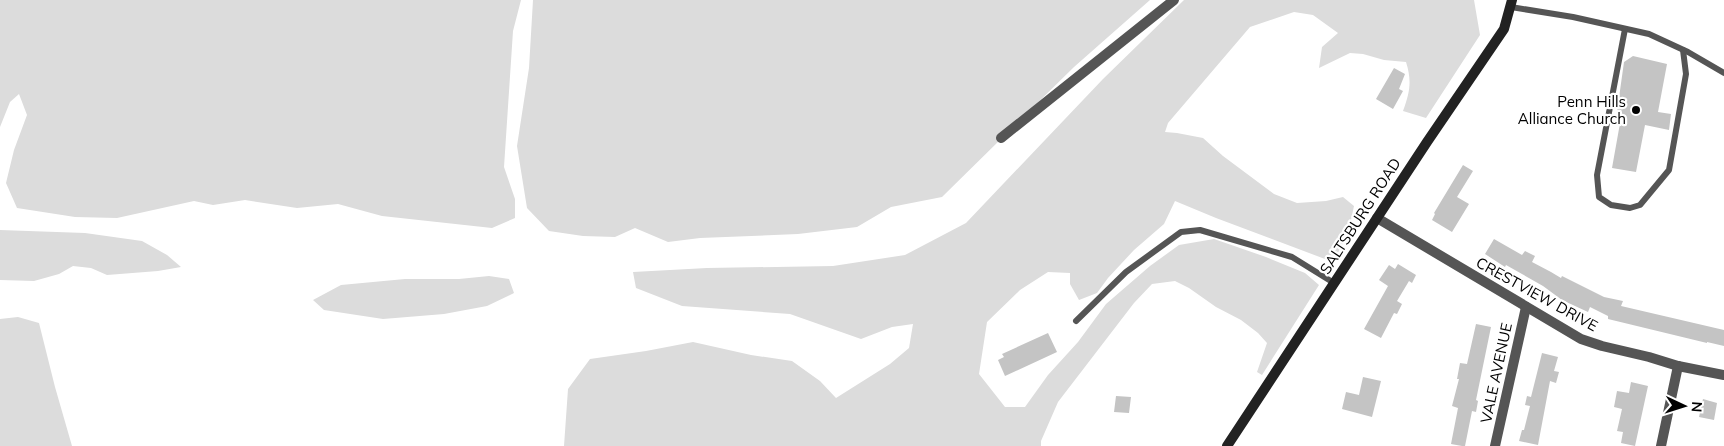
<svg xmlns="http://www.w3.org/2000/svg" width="1724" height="446" font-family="Mulish,sans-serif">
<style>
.green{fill:#dcdcdc}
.building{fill:#c4c4c4}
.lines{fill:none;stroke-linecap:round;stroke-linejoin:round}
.service{stroke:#555;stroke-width:6}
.minor{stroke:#555;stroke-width:10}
.secondary{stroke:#222;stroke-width:10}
.poi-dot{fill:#000;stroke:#fff;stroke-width:2}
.labels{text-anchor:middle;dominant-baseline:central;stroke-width:4.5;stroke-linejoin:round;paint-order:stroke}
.poi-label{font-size:15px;fill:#000;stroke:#fff;text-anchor:end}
.street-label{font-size:15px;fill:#000;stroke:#fff}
</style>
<rect width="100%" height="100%" fill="#fff"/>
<!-- green -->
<g class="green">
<polygon points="0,0 521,0 513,31 504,167 515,199 515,218 492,228 382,216 338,204 297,208 245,200 213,205 194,201 117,218 75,217 17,208 6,183 14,150 27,115 19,94 10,102 0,127"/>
<polygon points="533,0 1150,0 1074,67 942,197 891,207 857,227 798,234 700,238 668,242 635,228 615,237 583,236 549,231 527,208 517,146 529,68"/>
<path d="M1184,0H1474L1480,35L1426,118L1403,111C1410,92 1412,81 1406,62L1384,60L1363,54L1350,53L1319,68L1322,47L1338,33L1313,15L1294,12L1250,27L1168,123L1165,132L1177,133L1203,138L1223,156L1274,194L1297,203L1326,201L1343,197L1354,206L1348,234L1333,262L1216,218L1175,201L1164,224L1134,250L1108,278L1097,293L1079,300L1070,284V273L1048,272L1020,290L987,322L979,374L1005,407H1025L1048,375L1078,342L1106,304L1150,266L1179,245L1214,239L1266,257L1305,273L1319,285L1262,375L1257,372L1267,343L1258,333L1241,320L1216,307L1189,288L1175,281L1152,284L1134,303L1058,402L1041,441V446H564L568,389L590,359L646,351L693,342L751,355L792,361L820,381L836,398L890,364L909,348L913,324L892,327L861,339L790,314L682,306L636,288L633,272L707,268L833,266L905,255L966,223L1103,79Z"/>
<polygon points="0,230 85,233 142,241 167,255 181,267 158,271 107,275 91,268 73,266 59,274 34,281 0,280"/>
<polygon points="489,276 509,279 514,293 487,306 444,314 383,319 324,310 313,300 341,285 405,279 459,279"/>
<polygon points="18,317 39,323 55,387 72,446 0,446 0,319"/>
</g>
<!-- building -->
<g class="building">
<polygon points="1633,56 1667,64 1658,112 1671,114 1669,130 1645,125 1636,172 1612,168 1622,112 1617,112 1624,62"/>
<polygon points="1394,68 1405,74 1399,89 1403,91 1393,109 1376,99"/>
<polygon points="1463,165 1473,171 1457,197 1469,204 1452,232 1432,220 1435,214 1434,213"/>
<polygon points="1494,239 1522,255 1525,251 1535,256 1532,262 1551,272 1561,278 1562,276 1604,297 1623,301 1621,306 1724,330 1724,346 1707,342 1707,343 1608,319 1608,316 1590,307 1588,312 1562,300 1543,286 1506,265 1505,267 1485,254"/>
<polygon points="1398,264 1416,275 1412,283 1409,281 1397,301 1402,304 1397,314 1394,313 1381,338 1364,329 1388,286 1379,280 1389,265 1395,269"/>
<polygon points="1476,324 1491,327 1476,400 1478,401 1476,412 1472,411 1465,446 1462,446 1451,444 1458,408 1452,406 1459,379 1457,379 1460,363 1467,364"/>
<polygon points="1048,333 1057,352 1005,376 998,360 1004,357 1002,354"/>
<polygon points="1542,353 1558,357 1554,371 1559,372 1556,383 1550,381 1538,445 1519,441 1522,430 1524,430 1530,406 1525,405 1527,396 1531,397"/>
<polygon points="1363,377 1381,381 1372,417 1342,409 1346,392 1359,395"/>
<polygon points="1631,382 1648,386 1635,446 1621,443 1623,432 1617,431 1622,409 1614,407 1617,391 1629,393"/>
<polygon points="1116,396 1131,397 1129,413 1114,412"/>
<polygon points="1703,399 1717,403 1714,420 1699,417"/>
</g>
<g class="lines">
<!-- service -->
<g class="service">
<polyline points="1511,7 1573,17 1649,34 1688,52 1724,73"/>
<polyline points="1625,29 1597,175 1599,197 1611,205 1630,208 1640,205 1669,170 1686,74 1683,50"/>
<polyline points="1076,321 1126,272 1181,232 1200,230 1292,257 1334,283"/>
</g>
<!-- minor -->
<g class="minor">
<polyline points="1001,138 1174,0"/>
<polyline points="1377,218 1581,339 1602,346 1649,357 1678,366 1724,375"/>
<polyline points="1495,446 1526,307"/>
<polyline points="1661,446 1678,366"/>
</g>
<!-- secondary -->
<polyline class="secondary" points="1227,446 1427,142 1504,29 1512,0"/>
</g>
<!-- markers -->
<circle class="poi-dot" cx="1636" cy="110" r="5"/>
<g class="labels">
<!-- poi labels -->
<g class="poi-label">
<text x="1626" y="101">Penn Hills<tspan x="1626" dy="17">Alliance Church</tspan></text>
</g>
<!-- street labels -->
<g class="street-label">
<text transform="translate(1360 216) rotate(-57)">SALTSBURG ROAD</text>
<text transform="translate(1537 294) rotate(29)">CRESTVIEW DRIVE</text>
<text transform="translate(1496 373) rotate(-78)">VALE AVENUE</text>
</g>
</g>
<!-- north arrow -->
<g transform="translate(1684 406) rotate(94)" stroke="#ffffff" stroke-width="4" paint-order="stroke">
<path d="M0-4L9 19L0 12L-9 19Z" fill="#000000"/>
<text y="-8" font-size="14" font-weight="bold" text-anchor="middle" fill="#000000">N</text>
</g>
</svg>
